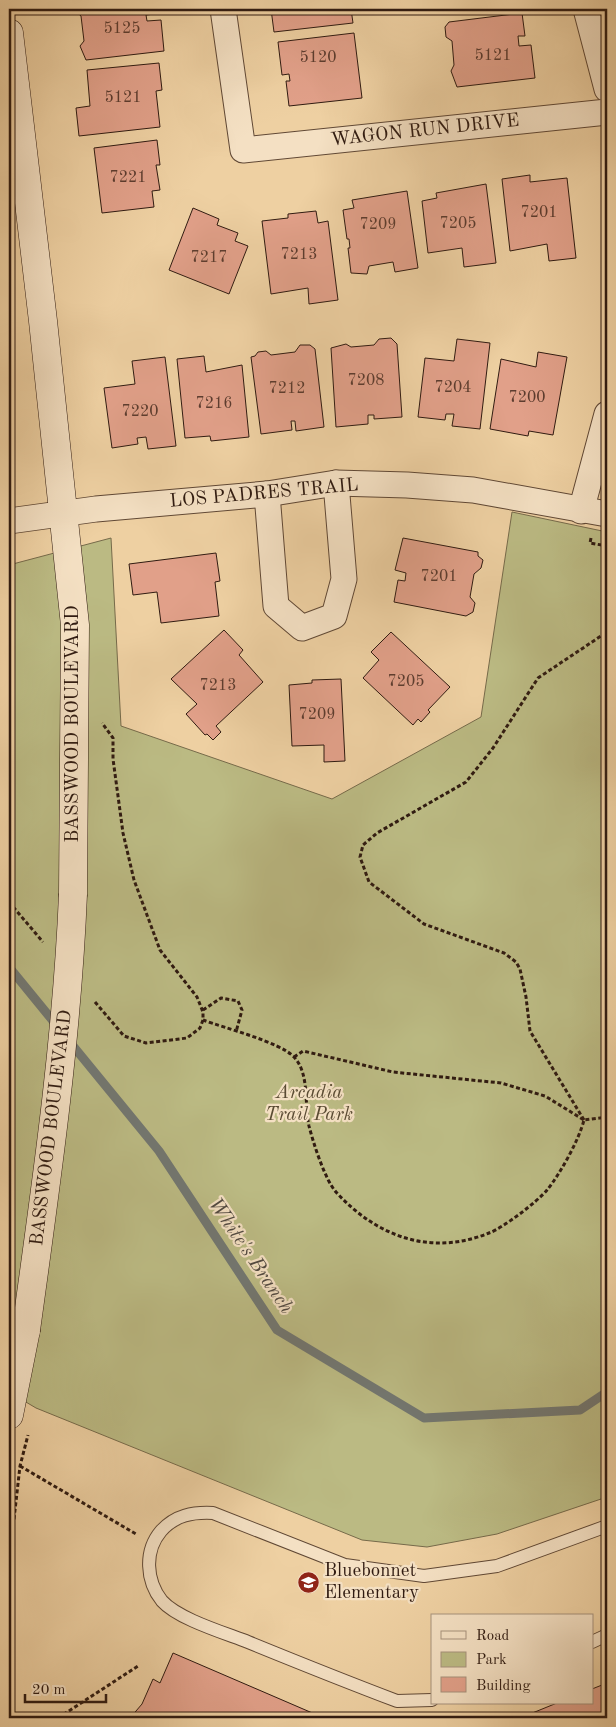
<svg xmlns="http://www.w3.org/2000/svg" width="616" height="1727" font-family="'Old Standard TT',serif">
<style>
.green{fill:#bbba83;stroke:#766a4a}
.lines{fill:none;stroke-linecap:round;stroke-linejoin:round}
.stream{stroke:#727771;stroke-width:9}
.building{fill:#e1a089;stroke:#301b11}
.lane-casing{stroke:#604835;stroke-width:14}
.street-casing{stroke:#604835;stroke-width:27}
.secondary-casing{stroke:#301b11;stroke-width:29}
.path{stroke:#301b11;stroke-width:3;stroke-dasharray:4 2.5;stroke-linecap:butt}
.lane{stroke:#f4e0c3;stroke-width:12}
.street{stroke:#f4e0c3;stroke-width:25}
.secondary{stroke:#f4e0c3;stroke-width:28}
.secondary-bridge-casing{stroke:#301b11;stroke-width:29;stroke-linecap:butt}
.secondary-bridge{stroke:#f4e0c3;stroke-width:28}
.labels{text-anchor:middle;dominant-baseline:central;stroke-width:4.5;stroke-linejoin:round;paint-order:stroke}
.number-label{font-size:16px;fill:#5c3c2f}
.street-label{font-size:19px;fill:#301b11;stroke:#f4e0c3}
.park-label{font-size:19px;font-style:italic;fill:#5a4b33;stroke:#f4e0c3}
.poi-label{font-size:19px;fill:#301b11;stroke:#f4e0c3;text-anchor:start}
.water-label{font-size:20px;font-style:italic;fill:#514941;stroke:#f4e0c3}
</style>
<rect width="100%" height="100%" fill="#eed0a2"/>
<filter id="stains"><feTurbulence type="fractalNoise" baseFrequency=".004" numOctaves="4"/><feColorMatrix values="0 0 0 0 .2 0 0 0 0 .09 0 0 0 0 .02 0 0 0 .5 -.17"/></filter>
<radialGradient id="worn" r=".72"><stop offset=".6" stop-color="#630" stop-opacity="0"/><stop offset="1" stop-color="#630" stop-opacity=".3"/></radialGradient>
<!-- green -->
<polygon class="green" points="512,512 607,532 607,1497 497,1534 427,1547 362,1540 36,1408 9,1392 9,565 111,538 121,726 332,799 481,717"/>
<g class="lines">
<!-- stream -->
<g class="stream">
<polyline points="9,967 58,1027"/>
<polyline points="69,1041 159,1151 277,1330 424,1418 580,1410 607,1392"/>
</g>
</g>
<!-- building -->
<g class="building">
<polygon points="73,9 154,9 155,14 146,15 147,21 161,20 164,51 86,60 80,46 84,41 81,16"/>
<polygon points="271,9 351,9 353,23 274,32"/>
<polygon points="429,9 465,9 430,13"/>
<polygon points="522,13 525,36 518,36 519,46 531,45 535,78 457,87 451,71 454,65 452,41 446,37 445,27 449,22"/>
<polygon points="354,33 362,98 289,106 286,81 290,81 289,74 282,75 278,42"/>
<polygon points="159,63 162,90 156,91 160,127 79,136 76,108 90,106 87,70"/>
<polygon points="157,140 160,165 156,165 160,190 152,191 154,207 102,213 94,148"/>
<polygon points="530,175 530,182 567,178 576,258 549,261 547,244 510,251 502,179"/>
<polygon points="486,184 496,263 464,267 462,248 428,253 422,201 437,198 436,193"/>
<polygon points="407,191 418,268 395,272 393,262 369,266 367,274 351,273 348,248 350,248 349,239 347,239 343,210 354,208 352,200"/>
<polygon points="193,208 219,219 217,225 238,233 235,241 248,246 229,294 169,270"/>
<polygon points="316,211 318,223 328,221 338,300 309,304 308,288 271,294 262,221 288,218 288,214"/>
<polygon points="391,338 397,344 402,417 374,419 374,415 368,415 368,424 336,427 331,348 346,344 351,347 374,345 379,339"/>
<polygon points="457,339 490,343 480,429 452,426 454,414 446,414 445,420 418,417 425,358 454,361"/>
<polygon points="300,345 310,345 315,349 324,427 296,431 295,421 291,421 292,430 261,434 251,357 255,356 258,352 266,351 271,355 295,352"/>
<polygon points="538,352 567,357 553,435 529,431 528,436 490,429 501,359 536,367"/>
<polygon points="204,356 206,372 242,365 249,437 211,441 210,436 185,438 177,359"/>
<polygon points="165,357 176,446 148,449 146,437 137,438 138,444 112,448 104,388 135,384 132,361"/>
<polygon points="403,538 478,552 478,556 483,560 481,568 474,574 470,597 475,603 473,612 466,616 394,602 398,580 405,581 406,573 395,570"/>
<polygon points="216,553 220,581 215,582 219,616 161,623 157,592 133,595 129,564"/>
<polygon points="224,630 243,650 239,655 263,682 216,726 221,732 213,740 207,734 205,735 186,714 197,704 171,679"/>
<polygon points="391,632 450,687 428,710 430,712 421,722 418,719 413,725 363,678 379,660 371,652"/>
<polygon points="341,679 345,761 324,762 324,745 292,746 289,685 312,683 312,680"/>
<polygon points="173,1653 324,1718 130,1718 142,1704 153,1679 160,1683"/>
<polygon points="607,1683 607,1718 520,1718 557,1703 592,1703 592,1689"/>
</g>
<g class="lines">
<defs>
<g id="lane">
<polyline points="592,1642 607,1635"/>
<path d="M432,1700L397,1701C347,1682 297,1662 248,1642C225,1633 178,1619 162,1601C146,1581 144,1551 161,1531C175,1515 193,1512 213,1513L345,1565L424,1576L497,1566L607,1526"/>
</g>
<g id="street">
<polyline points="223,9 243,150 607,112"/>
<polyline points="586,9 607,89"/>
<polyline points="267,494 276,606 302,628 334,616 344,579 336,483"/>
<polyline points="581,511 607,414"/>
<polyline points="9,521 96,509 267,494 336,483 407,485 473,490 607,514"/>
</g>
<g id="secondary">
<polyline points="9,33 43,321 75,625 73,894"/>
<polyline points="9,1415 26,1330"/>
</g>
</defs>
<!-- lane casing -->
<use href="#lane" class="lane-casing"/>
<!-- street casing -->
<use href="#street" class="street-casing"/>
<!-- secondary casing -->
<use href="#secondary" class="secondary-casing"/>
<!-- path -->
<g class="path">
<polyline points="591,538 590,543 607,546"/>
<polyline points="9,902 43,942"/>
<polyline points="95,1002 124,1036 146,1043 187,1038 200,1028 203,1020 203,1012 197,997 160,950 134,880 123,833 113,759 113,738 102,723"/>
<polyline points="203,1010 221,998 238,1001 242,1010 236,1032"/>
<path d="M203,1020C224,1028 280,1042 294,1057C310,1074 304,1104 309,1126C313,1142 325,1180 336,1192C378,1238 432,1256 489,1233C503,1228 537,1202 547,1190C560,1174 579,1140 584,1120L607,1117"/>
<polyline points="294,1057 303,1051 393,1072 501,1083 545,1096 584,1120"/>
<polyline points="584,1120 530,1031 526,997 520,969 516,962 504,953 424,924 369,882 360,857 363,845 377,833 466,782 493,748 538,678 607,632"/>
<polyline points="20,1466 136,1534"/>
<polyline points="9,1538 14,1519 20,1466 28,1435"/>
<polyline points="58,1718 138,1666"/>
</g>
<!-- lane -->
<use href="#lane" class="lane"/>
<!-- street -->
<use href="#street" class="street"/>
<!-- secondary -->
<use href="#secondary" class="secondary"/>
<defs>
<path id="secondary-bridge" d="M26,1330C46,1185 67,1040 73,894"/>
</defs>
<!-- secondary-bridge casing -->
<use href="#secondary-bridge" class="secondary-bridge-casing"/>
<!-- secondary-bridge -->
<use href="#secondary-bridge" class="secondary-bridge"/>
</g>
<!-- icons -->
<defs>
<symbol id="school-disc" viewBox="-11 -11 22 22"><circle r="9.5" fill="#8f2418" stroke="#f4e0c3"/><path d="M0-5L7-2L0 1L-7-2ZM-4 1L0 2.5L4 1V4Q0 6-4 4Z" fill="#fff"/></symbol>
</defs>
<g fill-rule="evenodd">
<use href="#school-disc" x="296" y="1570" width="25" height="25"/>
</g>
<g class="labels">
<!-- number labels -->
<g class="number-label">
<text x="122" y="29">5125</text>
<text x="493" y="56">5121</text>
<text x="318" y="58">5120</text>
<text x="123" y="98">5121</text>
<text x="128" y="178">7221</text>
<text x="539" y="213">7201</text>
<text x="458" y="224">7205</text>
<text x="378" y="225">7209</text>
<text x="299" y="255">7213</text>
<text x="209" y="258">7217</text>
<text x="366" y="381">7208</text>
<text x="453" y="388">7204</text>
<text x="287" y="389">7212</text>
<text x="527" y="398">7200</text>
<text x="214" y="404">7216</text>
<text x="140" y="412">7220</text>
<text x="439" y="577">7201</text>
<text x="406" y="682">7205</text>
<text x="218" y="686">7213</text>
<text x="317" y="715">7209</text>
</g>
<!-- street labels -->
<g class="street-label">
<text transform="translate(425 131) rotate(-6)">WAGON RUN DRIVE</text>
<text transform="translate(264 494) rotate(-5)">LOS PADRES TRAIL</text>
<text transform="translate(73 724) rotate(-90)">BASSWOOD BOULEVARD</text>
<text transform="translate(52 1128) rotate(-83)">BASSWOOD BOULEVARD</text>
</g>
<!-- park labels -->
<g class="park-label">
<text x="309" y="1093">Arcadia<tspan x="309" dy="22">Trail Park</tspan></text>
</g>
<!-- poi labels -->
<g class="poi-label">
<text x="324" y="1571">Bluebonnet<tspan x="324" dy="22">Elementary</tspan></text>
</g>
<!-- water labels -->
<g class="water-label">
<text transform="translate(250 1256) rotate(56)">White's Branch</text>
</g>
</g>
<!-- margin -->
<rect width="616" height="1727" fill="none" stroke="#eed0a2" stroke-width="30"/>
<rect x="10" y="10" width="596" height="1707" fill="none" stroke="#301b11" stroke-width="2.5"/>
<rect x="15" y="15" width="586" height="1697" fill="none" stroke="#301b11"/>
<!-- legend -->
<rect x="431" y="1614" width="162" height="90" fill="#f4e0c3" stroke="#a6917c"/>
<rect x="441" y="1631" width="25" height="8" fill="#f4e0c3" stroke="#a6917c"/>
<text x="476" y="1640" font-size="15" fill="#301b11">Road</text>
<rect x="441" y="1652" width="25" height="15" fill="#bbba83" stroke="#a6917c"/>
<text x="476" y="1664" font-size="15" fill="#301b11">Park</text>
<rect x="441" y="1677" width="25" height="15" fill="#e1a089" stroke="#a6917c"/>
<text x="476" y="1690" font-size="15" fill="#301b11">Building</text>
<!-- scale -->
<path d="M25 1694v8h81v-8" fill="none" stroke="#301b11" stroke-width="2.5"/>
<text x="32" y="1694" font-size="15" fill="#301b11" stroke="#f4e0c3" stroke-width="4" paint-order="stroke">20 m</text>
<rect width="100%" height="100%" filter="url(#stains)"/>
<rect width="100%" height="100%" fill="url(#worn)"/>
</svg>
